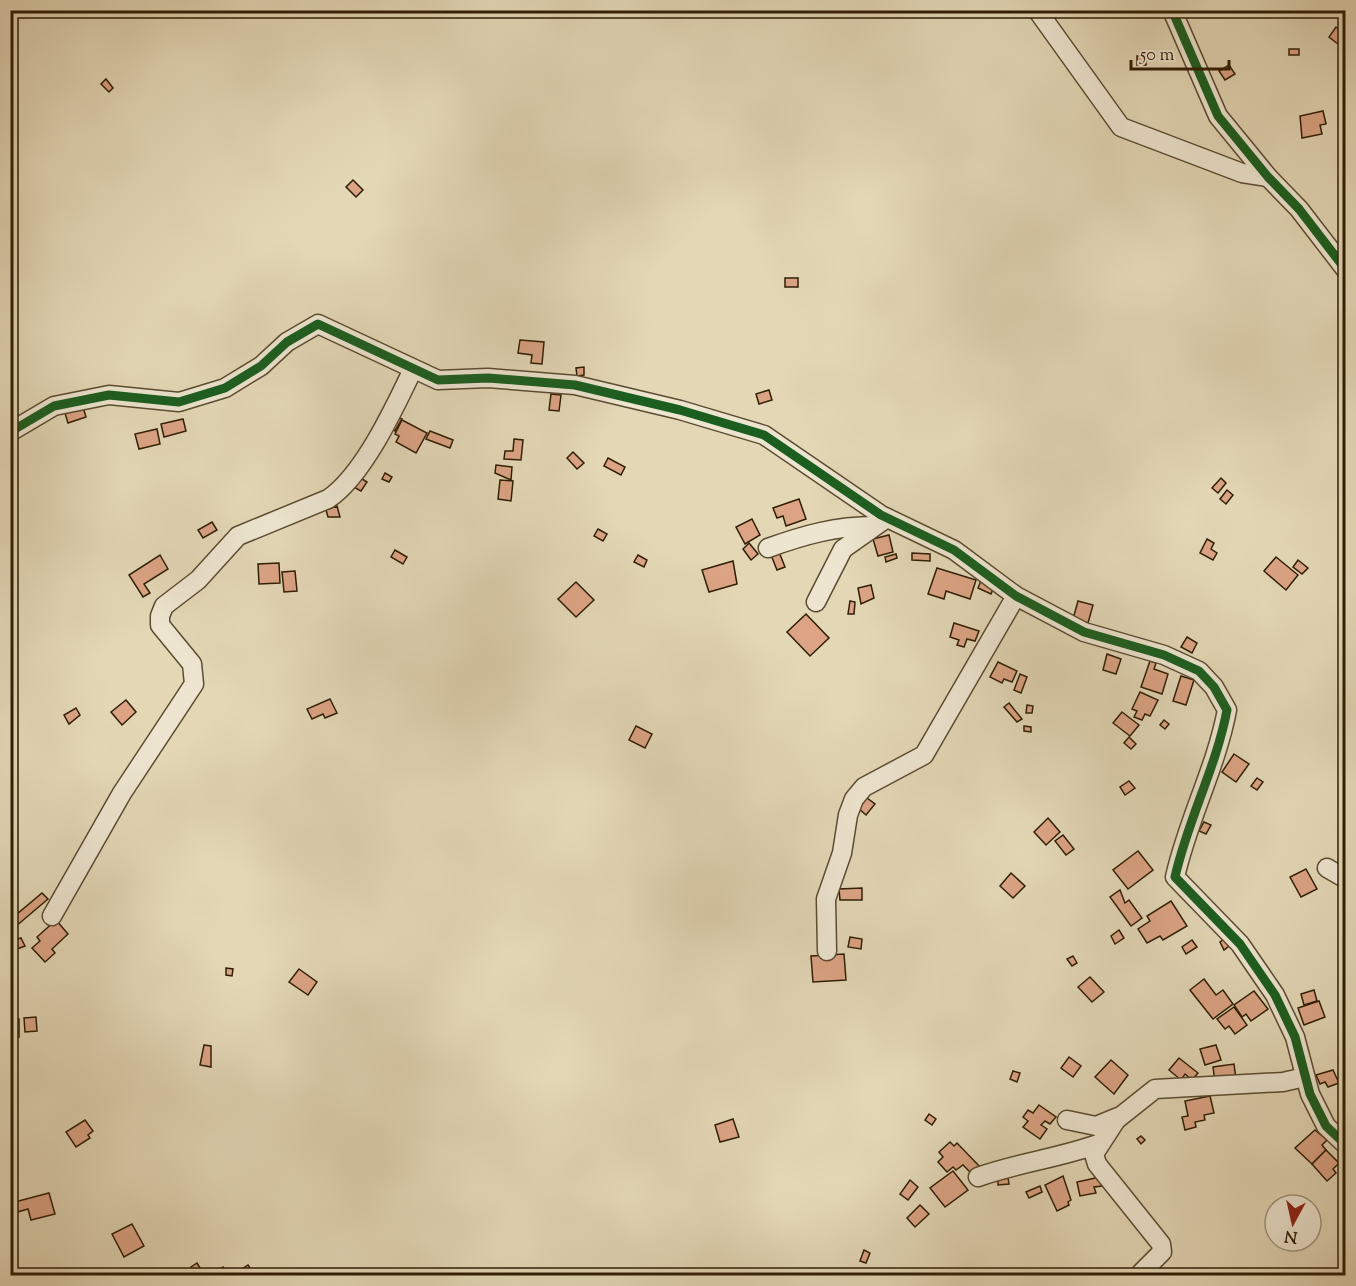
<svg xmlns="http://www.w3.org/2000/svg" width="1356" height="1286" font-family="'Sorts Mill Goudy',serif">
<style>
.building{fill:#dca485;stroke:#2f1e04;stroke-width:1.5}
.lines{fill:none;stroke-linecap:round;stroke-linejoin:round}
.minor-casing{stroke:#5c4c30;stroke-width:21}
.minor{stroke:#ede5d0;stroke-width:18}
.cycleway-casing{stroke:#ede5d0;stroke-width:13}
.cycleway{stroke:#1b5e20;stroke-width:9}
</style>
<rect width="100%" height="100%" fill="#e3d7b6"/>
<filter id="stains"><feTurbulence type="fractalNoise" baseFrequency=".00333" numOctaves="4"/><feColorMatrix values="0 0 0 0 .2 0 0 0 0 .09 0 0 0 0 .02 0 0 0 .5 -.17"/></filter>
<radialGradient id="worn" r=".72"><stop offset=".6" stop-color="#630" stop-opacity="0"/><stop offset="1" stop-color="#630" stop-opacity=".3"/></radialGradient>
<!-- building -->
<g class="building">
<polygon points="1336,27 1345,34 1338,44 1329,37"/>
<rect x="1289" y="49" width="10" height="6"/>
<rect x="1137" y="56" width="9" height="9"/>
<polygon points="1229,65 1235,74 1225,80 1219,71"/>
<polygon points="106,79 113,88 109,92 101,84"/>
<polygon points="1323,111 1326,124 1320,125 1322,134 1302,138 1300,116"/>
<polygon points="353,180 363,190 356,197 346,187"/>
<rect x="785" y="278" width="13" height="9"/>
<polygon points="520,340 544,342 542,364 531,363 532,355 518,353"/>
<polygon points="584,367 584,375 577,376 576,368"/>
<polygon points="769,390 772,400 759,404 756,394"/>
<polygon points="551,394 561,395 559,411 549,410"/>
<polygon points="83,407 86,417 68,423 65,413"/>
<polygon points="396,416 402,419 395,431 389,428"/>
<polygon points="183,419 186,431 164,437 161,424"/>
<polygon points="402,420 427,433 416,453 396,442 399,436 395,434"/>
<polygon points="157,429 160,444 139,449 135,434"/>
<polygon points="430,431 453,440 450,448 426,439"/>
<polygon points="514,439 523,440 521,460 504,459 505,451 513,451"/>
<polygon points="573,452 584,463 577,469 567,458"/>
<polygon points="608,458 625,467 621,475 604,466"/>
<polygon points="496,465 512,467 511,480 495,473"/>
<polygon points="385,473 392,477 389,482 382,479"/>
<polygon points="356,475 367,482 361,491 350,485"/>
<polygon points="1221,478 1226,483 1218,493 1212,488"/>
<polygon points="500,480 513,481 511,501 498,499"/>
<polygon points="1227,490 1233,495 1226,504 1220,499"/>
<polygon points="799,499 806,519 786,526 783,516 777,518 773,508"/>
<polygon points="337,506 340,517 328,517 326,510"/>
<polygon points="752,519 760,535 745,544 736,527"/>
<polygon points="212,522 217,530 203,538 198,530"/>
<polygon points="598,529 607,534 603,541 594,536"/>
<polygon points="889,535 893,552 878,556 873,539"/>
<polygon points="1207,539 1214,543 1211,549 1217,553 1213,560 1200,553"/>
<polygon points="749,543 758,554 751,560 743,549"/>
<polygon points="395,550 407,557 403,564 391,557"/>
<polygon points="779,552 785,567 777,570 771,555"/>
<polygon points="912,553 930,554 930,561 912,560"/>
<polygon points="896,554 897,558 886,562 885,557"/>
<polygon points="160,555 168,569 144,584 150,593 143,597 129,575"/>
<polygon points="638,555 647,560 644,567 634,562"/>
<polygon points="1276,557 1298,575 1286,590 1264,571"/>
<polygon points="1298,560 1308,568 1302,574 1293,567"/>
<polygon points="733,561 737,584 709,592 702,570"/>
<polygon points="279,563 280,583 259,584 258,564"/>
<polygon points="937,568 976,580 970,599 946,591 944,599 928,594"/>
<polygon points="295,571 297,591 284,592 282,572"/>
<polygon points="982,578 995,584 991,594 978,588"/>
<polygon points="576,582 594,600 576,617 558,599"/>
<polygon points="871,585 874,598 861,604 858,588"/>
<polygon points="850,601 855,602 854,614 848,614"/>
<polygon points="1078,601 1093,605 1088,623 1073,619"/>
<polygon points="806,614 829,638 810,656 787,632"/>
<polygon points="954,623 979,631 975,641 967,639 964,647 957,645 959,640 950,637"/>
<polygon points="1187,637 1197,643 1192,653 1181,647"/>
<polygon points="1107,654 1121,659 1116,674 1103,670"/>
<polygon points="1150,661 1156,663 1154,669 1168,674 1162,694 1141,687"/>
<polygon points="998,662 1017,671 1012,682 1004,679 1002,683 990,677"/>
<polygon points="1020,674 1027,677 1021,693 1014,690"/>
<polygon points="1181,676 1194,680 1186,705 1173,701"/>
<polygon points="1140,692 1158,700 1150,716 1145,714 1142,720 1134,717 1137,711 1132,709"/>
<polygon points="330,699 337,713 325,718 323,714 312,719 307,709"/>
<polygon points="126,700 136,712 122,725 111,712"/>
<polygon points="1009,703 1022,719 1017,722 1004,707"/>
<polygon points="1027,705 1033,706 1032,713 1026,713"/>
<polygon points="76,708 80,715 69,724 64,715"/>
<polygon points="1122,712 1139,725 1130,736 1113,723"/>
<polygon points="1164,720 1169,724 1165,729 1160,725"/>
<polygon points="636,726 652,734 645,748 629,740"/>
<polygon points="1024,726 1031,727 1031,732 1024,731"/>
<polygon points="1129,737 1136,744 1131,749 1124,743"/>
<polygon points="1234,754 1249,764 1236,782 1222,772"/>
<polygon points="1257,778 1263,782 1257,790 1251,786"/>
<polygon points="1129,781 1135,788 1125,795 1120,787"/>
<polygon points="867,798 875,804 866,815 858,808"/>
<polygon points="1048,818 1060,832 1046,845 1034,832"/>
<polygon points="1204,822 1211,825 1206,834 1199,831"/>
<polygon points="1063,835 1074,849 1066,855 1055,841"/>
<polygon points="1138,851 1153,870 1128,889 1113,870"/>
<polygon points="1306,869 1317,889 1301,897 1290,877"/>
<polygon points="1011,873 1025,886 1013,898 1000,886"/>
<polygon points="862,888 862,900 840,900 839,889"/>
<polygon points="1120,890 1125,903 1129,900 1142,918 1131,926 1110,897"/>
<polygon points="42,893 48,899 15,927 10,920"/>
<polygon points="1171,901 1187,926 1163,940 1160,936 1147,943 1138,929 1150,921 1147,916"/>
<polygon points="56,920 68,934 52,949 55,953 45,962 32,948 40,941 37,937"/>
<polygon points="1119,930 1124,938 1115,944 1111,936"/>
<polygon points="850,937 862,939 861,949 848,947"/>
<polygon points="21,938 25,946 17,949 14,940"/>
<polygon points="1224,939 1229,946 1224,950 1220,942"/>
<polygon points="1192,940 1197,947 1186,954 1182,947"/>
<polygon points="844,954 846,980 813,982 811,956"/>
<polygon points="1073,956 1077,963 1072,966 1067,959"/>
<polygon points="226,968 233,969 232,976 226,975"/>
<polygon points="299,969 317,982 308,995 289,982"/>
<polygon points="1090,977 1104,992 1092,1002 1078,987"/>
<polygon points="1204,979 1216,995 1223,990 1233,1004 1213,1019 1190,990"/>
<polygon points="1314,990 1317,1001 1304,1005 1301,994"/>
<polygon points="1254,991 1268,1009 1251,1021 1246,1014 1242,1017 1234,1005"/>
<polygon points="1319,1001 1325,1017 1304,1025 1298,1008"/>
<polygon points="1234,1007 1247,1025 1235,1034 1229,1026 1225,1029 1217,1019"/>
<polygon points="36,1017 37,1031 25,1032 24,1018"/>
<rect x="10" y="1019" width="9" height="18"/>
<polygon points="204,1045 211,1046 211,1067 200,1065"/>
<polygon points="1216,1045 1221,1060 1205,1065 1200,1049"/>
<polygon points="1069,1057 1081,1066 1073,1077 1061,1068"/>
<polygon points="1179,1058 1198,1073 1192,1080 1185,1074 1181,1080 1169,1070"/>
<polygon points="1111,1060 1128,1075 1114,1094 1095,1077"/>
<polygon points="1234,1064 1236,1079 1215,1082 1213,1067"/>
<polygon points="1333,1070 1339,1083 1328,1087 1325,1082 1320,1084 1316,1075"/>
<polygon points="1013,1071 1020,1073 1017,1082 1010,1079"/>
<polygon points="1210,1096 1214,1113 1204,1115 1205,1120 1195,1122 1196,1127 1185,1130 1182,1117 1188,1116 1185,1101"/>
<polygon points="1039,1105 1056,1117 1050,1124 1045,1121 1041,1125 1047,1129 1040,1139 1023,1127 1028,1121 1023,1117 1028,1110 1033,1113"/>
<polygon points="929,1114 936,1119 932,1125 925,1120"/>
<polygon points="733,1119 739,1137 720,1142 715,1125"/>
<polygon points="85,1120 93,1131 88,1135 90,1138 76,1147 66,1132"/>
<polygon points="1315,1130 1327,1140 1322,1145 1326,1150 1312,1164 1295,1148"/>
<polygon points="1141,1136 1145,1140 1141,1144 1137,1139"/>
<polygon points="950,1142 954,1146 957,1143 981,1168 973,1175 963,1165 956,1170 953,1167 947,1172 938,1162 943,1157 939,1152"/>
<polygon points="1326,1150 1339,1163 1333,1169 1336,1173 1327,1181 1312,1164"/>
<polygon points="953,1171 968,1190 945,1207 930,1188"/>
<polygon points="1063,1176 1071,1200 1068,1202 1069,1205 1057,1211 1045,1185"/>
<polygon points="1100,1177 1102,1186 1094,1187 1096,1193 1080,1196 1077,1182"/>
<polygon points="1008,1178 1009,1184 998,1185 998,1180"/>
<polygon points="910,1180 918,1187 908,1200 900,1194"/>
<polygon points="1040,1186 1042,1192 1029,1198 1026,1192"/>
<polygon points="49,1193 55,1214 31,1220 28,1209 14,1213 11,1203"/>
<polygon points="920,1205 929,1214 915,1227 907,1218"/>
<polygon points="132,1224 144,1246 124,1257 112,1234"/>
<polygon points="864,1250 870,1253 866,1263 860,1261"/>
<polygon points="197,1263 203,1273 200,1276 196,1276 191,1267"/>
<polygon points="248,1265 254,1274 252,1276 247,1276 242,1269"/>
<polygon points="223,1267 228,1276 209,1276"/>
<polygon points="1120,1269 1126,1276 1113,1276"/>
</g>
<g class="lines">
<defs>
<g id="minor">
<polyline points="1037,10 1121,127 1242,173 1268,177"/>
<polyline points="1172,10 1218,116 1268,177 1299,209 1346,270"/>
<path d="M10,432L54,406L109,395L179,402L225,388L261,366L287,342L318,324L438,380L488,378L575,385L680,410L764,435L881,515L954,550L1016,596L1084,632L1164,655L1199,671L1214,687L1227,710C1216,768 1188,819 1175,877L1240,944L1275,995L1295,1037L1310,1094L1326,1126L1346,1145"/>
<path d="M768,548C804,535 836,526 874,526"/>
<polyline points="816,602 843,549 887,518"/>
<polyline points="1327,868 1346,879"/>
<path d="M52,916L122,793L194,684L192,664L160,625V616L164,606L198,580L238,536L328,499C363,476 395,407 413,369"/>
<polyline points="827,951 826,899 842,853 848,815 854,799 864,787 924,755 1016,596"/>
<polyline points="1067,1120 1096,1126 1118,1117"/>
<path d="M978,1177C1017,1163 1059,1158 1098,1144"/>
<polyline points="1141,1273 1162,1252 1161,1244 1097,1164 1094,1154 1116,1120 1155,1089 1283,1082 1305,1077"/>
</g>
</defs>
<!-- minor casing -->
<use href="#minor" class="minor-casing"/>
<!-- minor -->
<use href="#minor" class="minor"/>
<defs>
<g id="cycleway">
<polyline points="1172,10 1218,116 1268,177 1299,209 1346,270"/>
<path d="M10,432L54,406L109,395L179,402L225,388L261,366L287,342L318,324L438,380L488,378L575,385L680,410L764,435L881,515L954,550L1016,596L1084,632L1164,655L1199,671L1214,687L1227,710C1216,768 1188,819 1175,877L1240,944L1275,995L1295,1037L1310,1094L1326,1126L1346,1145"/>
</g>
</defs>
<!-- cycleway casing -->
<use href="#cycleway" class="cycleway-casing"/>
<!-- cycleway -->
<use href="#cycleway" class="cycleway"/>
</g>
<!-- margin -->
<rect width="1356" height="1286" fill="none" stroke="#e3d7b6" stroke-width="36"/>
<rect x="12" y="12" width="1332" height="1262" fill="none" stroke="#2f1e04" stroke-width="3"/>
<rect x="18" y="18" width="1320" height="1250" fill="none" stroke="#2f1e04" stroke-width="1.5"/>
<!-- north arrow -->
<g transform="translate(1293 1223) rotate(188)"><circle r="28" fill="#ede5d0" stroke="#a1957e" stroke-width="1.5"/>
<path d="M0-4.5L10 22L0 15L-10 22Z" fill="#8f2418"/>
<text y="-9" font-size="16" font-weight="bold" text-anchor="middle" fill="#2f1e04">N</text>
</g>
<!-- scale -->
<path d="M1131 60v9h98v-9" fill="none" stroke="#2f1e04" stroke-width="3"/>
<text x="1140" y="60" font-size="18" fill="#2f1e04" stroke="#ede5d0" stroke-width="4.5" paint-order="stroke">50 m</text>
<rect width="100%" height="100%" filter="url(#stains)"/>
<rect width="100%" height="100%" fill="url(#worn)"/>
</svg>
